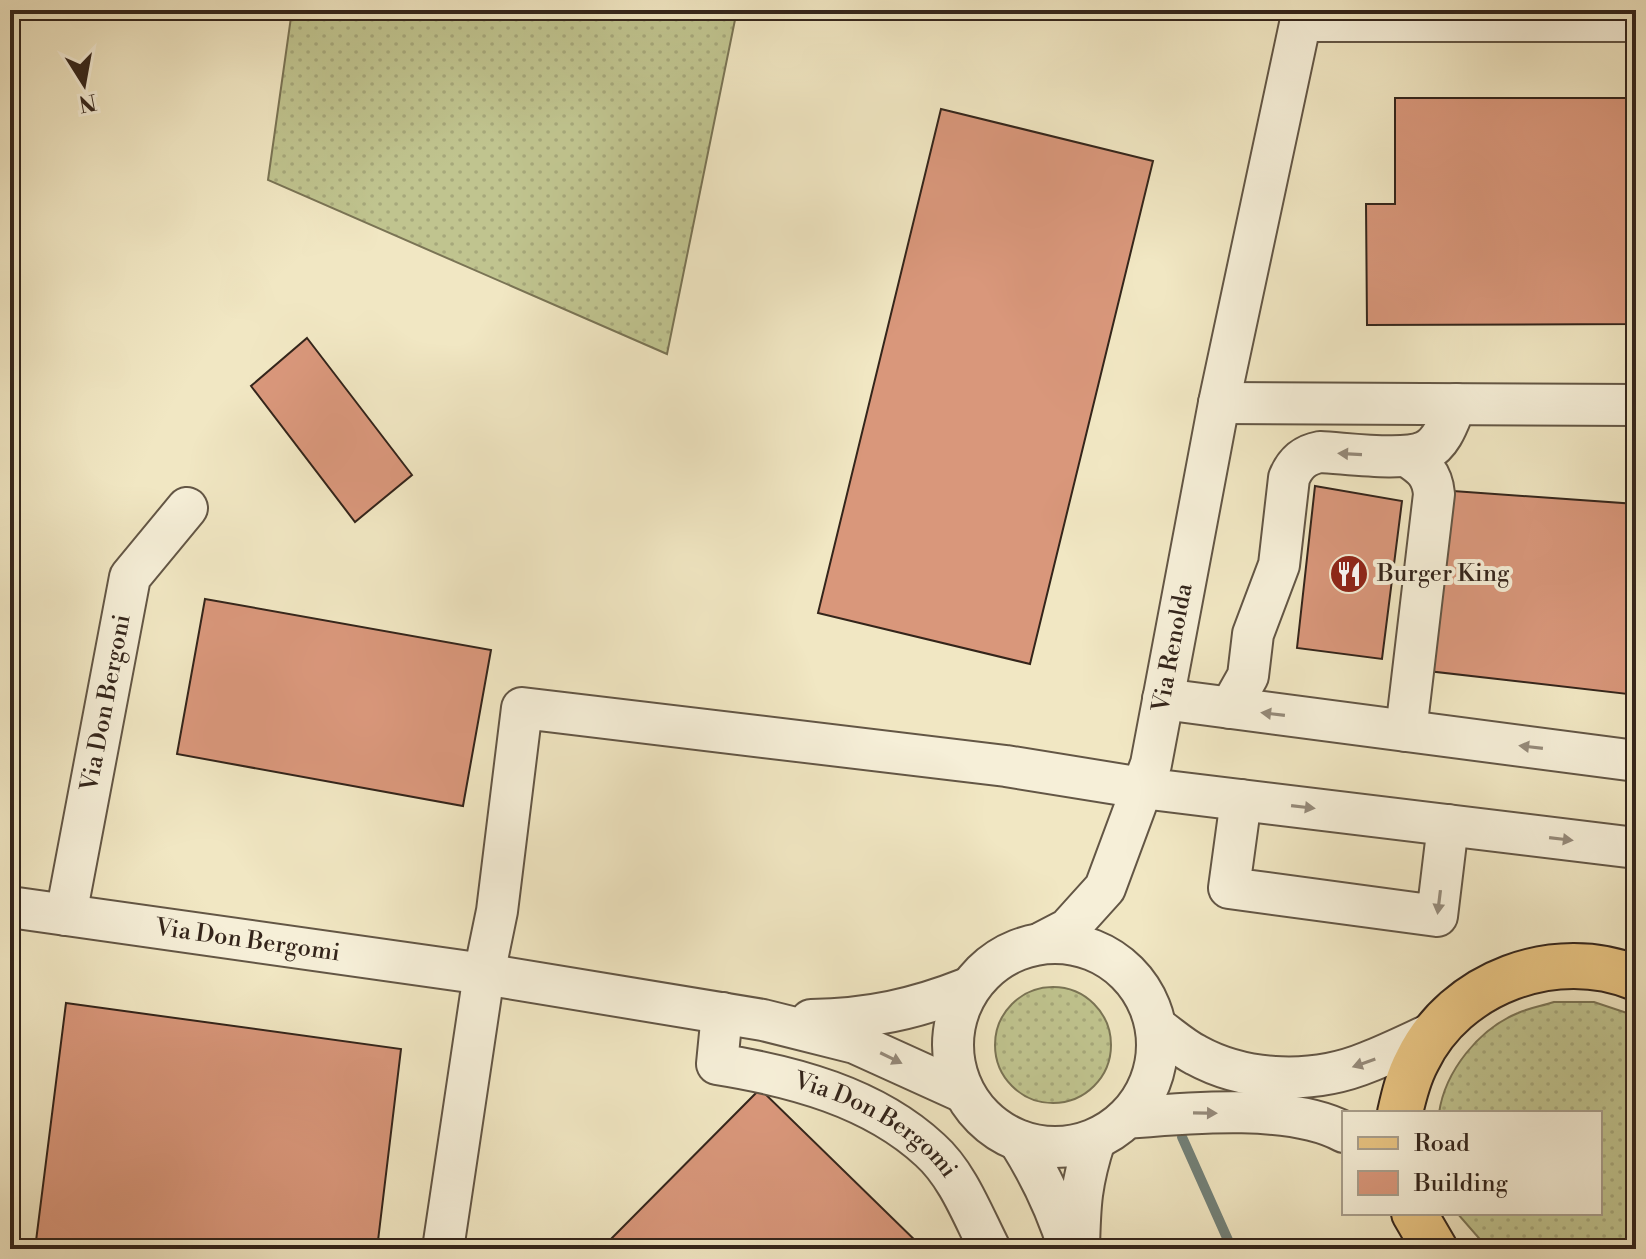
<svg xmlns="http://www.w3.org/2000/svg" width="1646" height="1259" font-family="'Libre Bodoni',serif">
<style>
.grass{fill:url(#grass-dots);stroke:#7a7455;stroke-width:2}
.lines{fill:none;stroke-linecap:round;stroke-linejoin:round}
.stream{stroke:#728179;stroke-width:10}
.building{fill:#d9977b;stroke:#34251b;stroke-width:2}
.minor-casing{stroke:#635645;stroke-width:44}
.major-casing{stroke:#34251b;stroke-width:48}
.minor{stroke:#f6efd8;stroke-width:40}
.major{stroke:#e8c482;stroke-width:44}
.oneway{fill:#958a7a}
.labels{text-anchor:middle;dominant-baseline:central;stroke-width:8;stroke-linejoin:round;paint-order:stroke}
.poi-label{font-size:24px;fill:#34251b;stroke:#f6efd8;text-anchor:start}
.street-label{font-size:24px;fill:#34251b;stroke:#f6efd8}
</style>
<defs>
<pattern id="grass-dots" width="8" height="8" patternUnits="userSpaceOnUse" patternTransform="scale(2)"><rect width="8" height="8" fill="#c0c48f"/><path d="M2 2h.1M6 6h.1" fill="none" stroke="#a6a87b" stroke-width="1.8" stroke-linecap="round"/></pattern>
</defs>
<rect width="100%" height="100%" fill="#f1e7c3"/>
<filter id="stains"><feTurbulence type="fractalNoise" baseFrequency=".0025" numOctaves="4"/><feColorMatrix values="0 0 0 0 .2 0 0 0 0 .09 0 0 0 0 .02 0 0 0 .5 -.17"/></filter>
<radialGradient id="worn" r=".72"><stop offset=".6" stop-color="#630" stop-opacity="0"/><stop offset="1" stop-color="#630" stop-opacity=".3"/></radialGradient>
<!-- grass -->
<g class="grass">
<polygon points="292,10 737,10 667,354 268,180"/>
<circle cx="1053" cy="1045" r="58"/>
<path d="M1554,1002H1594L1636,1016V1249H1492L1484,1244L1457,1213H1600V1113H1439C1445,1071 1479,1029 1518,1013C1529,1008 1542,1006 1554,1002Z"/>
</g>
<g class="lines">
<!-- stream -->
<polyline class="stream" points="1182,1137 1232,1249"/>
</g>
<!-- building -->
<g class="building">
<polygon points="1395,98 1636,98 1636,324 1367,325 1366,204 1395,204"/>
<polygon points="941,109 1153,161 1030,664 818,613"/>
<polygon points="307,338 412,475 355,522 251,386"/>
<polygon points="1315,486 1402,501 1382,659 1297,648"/>
<polygon points="1453,491 1636,504 1636,695 1428,671"/>
<polygon points="205,599 491,650 463,806 177,754"/>
<polygon points="66,1003 401,1049 377,1249 35,1249"/>
<polygon points="760,1089 924,1249 601,1249"/>
</g>
<g class="lines">
<defs>
<g id="minor">
<polyline points="1301,21 1636,21"/>
<polyline points="1219,403 1636,405"/>
<polyline points="1163,699 1636,761"/>
<path d="M1230,708L1248,676L1253,634L1279,565L1289,478C1295,463 1304,455 1320,452C1345,453 1405,462 1426,451C1443,442 1449,420 1456,404"/>
<path d="M1406,731L1434,494C1432,473 1423,467 1407,456"/>
<polyline points="1241,800 1229,888 1437,916 1448,825"/>
<path id="s1" d="M10,907L484,974L763,1020L855,1043L963,1092"/>
<path id="s2" d="M66,915L130,577L187,508"/>
<path id="s3" d="M1043,942L1068,929L1105,888L1151,764L1219,403L1303,10"/>
<circle cx="1055" cy="1045" r="102"/>
<path id="s4" d="M722,1013L717,1064C792,1076 873,1097 930,1150C958,1175 973,1216 990,1249"/>
<path d="M811,1020C869,1019 915,1009 968,988"/>
<path d="M1156,1027C1169,1036 1182,1048 1196,1055C1247,1083 1315,1084 1368,1062C1391,1053 1413,1042 1435,1032"/>
<path d="M1127,1118C1187,1113 1290,1103 1344,1132"/>
<path d="M1019,1141C1041,1176 1057,1210 1069,1249"/>
<polyline points="443,1249 484,974 497,911 522,708 1006,766 1142,788 1636,848"/>
<path d="M1079,1249C1080,1204 1081,1183 1095,1140"/>
</g>
<g id="major">
<path d="M1400,1113C1404,1095 1408,1078 1417,1061C1455,982 1556,945 1636,978"/>
<polyline points="1414,1213 1435,1249"/>
</g>
</defs>
<!-- minor casing -->
<use href="#minor" class="minor-casing"/>
<!-- major casing -->
<use href="#major" class="major-casing"/>
<!-- minor -->
<use href="#minor" class="minor"/>
<!-- major -->
<use href="#major" class="major"/>
</g>
<!-- one-way arrows -->
<defs><path id="oneway-solid" d="M-6-.8H1V-3.2L6.5 0L1 3.2V.8H-6Z" transform="scale(2)"/></defs>
<g class="oneway">
<use href="#oneway-solid" transform="translate(1350 454) rotate(-177)"/>
<use href="#oneway-solid" transform="translate(1273 714) rotate(-173)"/>
<use href="#oneway-solid" transform="translate(1531 747) rotate(-173)"/>
<use href="#oneway-solid" transform="translate(1303 807) rotate(7)"/>
<use href="#oneway-solid" transform="translate(1561 839) rotate(7)"/>
<use href="#oneway-solid" transform="translate(1439 902) rotate(97)"/>
<use href="#oneway-solid" transform="translate(891 1058) rotate(26)"/>
<use href="#oneway-solid" transform="translate(1364 1063) rotate(161)"/>
<use href="#oneway-solid" transform="translate(1205 1113) rotate(1)"/>
</g>
<!-- icons -->
<defs>
<symbol id="restaurant-disc" viewBox="-11 -11 22 22"><circle r="9.5" fill="#8f2418" stroke="#f6efd8"/><path d="M-5-6h1v4h1v-4h1v4h1v-4h1v5L-1.5 .5V6h-2V.5L-5-1ZM5-6V6H3V1.5H1.5Q1.5-4 5-6Z" fill="#fff"/></symbol>
</defs>
<g fill-rule="evenodd">
<use href="#restaurant-disc" x="1327" y="552" width="44" height="44"/>
</g>
<g class="labels">
<!-- poi labels -->
<g class="poi-label">
<text x="1377" y="574">Burger King</text>
</g>
<!-- street labels -->
<g class="street-label">
<text stroke="none"><textPath href="#s3" startOffset="334">Via Renolda</textPath></text>
<text stroke="none"><textPath href="#s2" startOffset="216">Via Don Bergoni</textPath></text>
<text stroke="none"><textPath href="#s1" startOffset="240">Via Don Bergomi</textPath></text>
<text stroke="none"><textPath href="#s4" startOffset="224">Via Don Bergomi</textPath></text>
</g>
</g>
<!-- margin -->
<rect width="1646" height="1259" fill="none" stroke="#f1e7c3" stroke-width="40"/>
<rect x="12" y="12" width="1622" height="1235" fill="none" stroke="#34251b" stroke-width="4"/>
<rect x="20" y="20" width="1606" height="1219" fill="none" stroke="#34251b" stroke-width="2"/>
<!-- legend -->
<rect x="1342" y="1111" width="260" height="104" fill="#f6efd8" stroke="#a89e8c" stroke-width="2"/>
<rect x="1358" y="1137" width="40" height="12" fill="#e8c482" stroke="#a89e8c" stroke-width="2"/>
<text x="1414" y="1151" font-size="24" fill="#34251b">Road</text>
<rect x="1358" y="1171" width="40" height="24" fill="#d9977b" stroke="#a89e8c" stroke-width="2"/>
<text x="1414" y="1191" font-size="24" fill="#34251b">Building</text>
<!-- north arrow -->
<g transform="translate(84 84) rotate(169)" stroke="#f6efd8" stroke-width="6" paint-order="stroke">
<path d="M0-6L14 30L0 20L-14 30Z" fill="#34251b"/>
<text y="-12" font-size="22" font-weight="bold" text-anchor="middle" fill="#34251b">N</text>
</g>
<rect width="100%" height="100%" filter="url(#stains)"/>
<rect width="100%" height="100%" fill="url(#worn)"/>
</svg>
